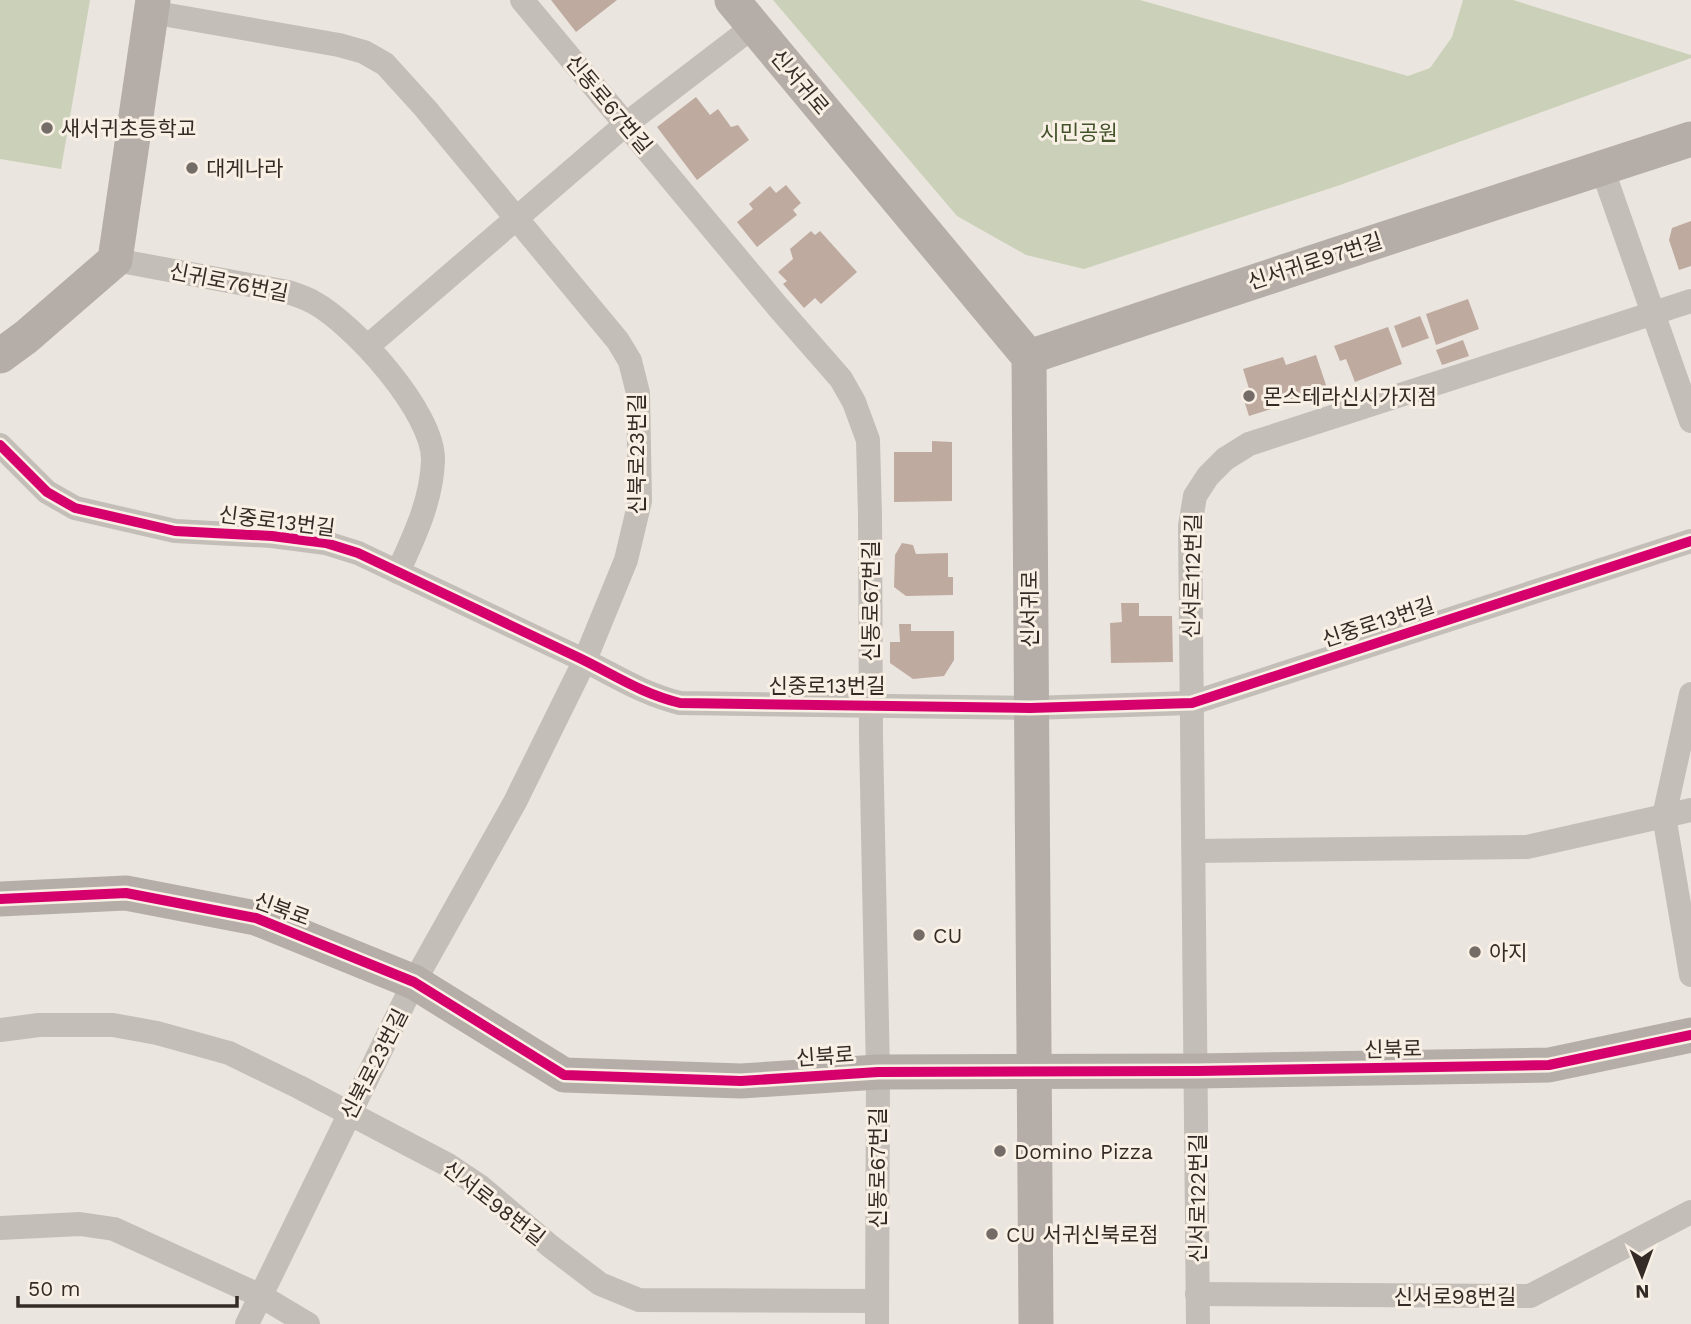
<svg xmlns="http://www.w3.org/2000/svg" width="1691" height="1324" font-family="'Work Sans','Noto Sans KR',sans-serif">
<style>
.green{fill:#cbd1b8}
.building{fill:#bfaaa0}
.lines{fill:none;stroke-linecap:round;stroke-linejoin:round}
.street{stroke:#c4beb8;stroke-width:24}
.secondary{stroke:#b5aea8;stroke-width:35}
.cycleway-casing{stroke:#f9f0e5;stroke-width:15}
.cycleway{stroke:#d6006c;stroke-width:10}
.poi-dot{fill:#746c67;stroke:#f9f0e5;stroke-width:2.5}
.labels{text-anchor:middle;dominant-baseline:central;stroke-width:6;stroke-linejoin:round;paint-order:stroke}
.street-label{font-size:21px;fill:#342b26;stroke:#f9f0e5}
.poi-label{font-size:21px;fill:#342b26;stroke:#f9f0e5;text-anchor:start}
.park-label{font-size:21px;fill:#42532a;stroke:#f9f0e5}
</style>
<rect width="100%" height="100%" fill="#ebe5df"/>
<!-- green -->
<g class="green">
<polygon points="0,0 90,0 61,169 0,159"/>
<polygon points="773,0 1140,0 1408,76 1430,68 1452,37 1463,0 1513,0 1691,55 1691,58 1340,185 1084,269 1026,255 957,216"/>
</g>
<!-- building -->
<g class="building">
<polygon points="551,0 617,0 576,32"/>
<polygon points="696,97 710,115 718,109 731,127 738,125 749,140 697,180 657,127"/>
<polygon points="786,185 801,203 793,210 797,215 757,247 737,222 753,209 749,204 770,186 776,193"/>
<polygon points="1691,221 1691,266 1679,270 1669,240 1672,228"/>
<polygon points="811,231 815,235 820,231 857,272 821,304 815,298 804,308 783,284 787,281 778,272 793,259 790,249"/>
<polygon points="1468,299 1479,329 1436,345 1426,314"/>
<polygon points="1420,316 1429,338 1402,348 1394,326"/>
<polygon points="1388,327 1402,364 1355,382 1346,359 1340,361 1334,346"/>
<polygon points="1463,340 1469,356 1442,365 1436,350"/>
<polygon points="1316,355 1328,391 1249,416 1242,394 1250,392 1243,369 1283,357 1286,365"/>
<polygon points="932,441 952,442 952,501 894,502 894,452 932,452"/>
<polygon points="902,543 913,545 916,554 948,553 948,577 953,577 953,595 906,596 894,587 895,555"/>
<polygon points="1121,603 1139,603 1139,616 1172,616 1173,662 1111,663 1110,623 1122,622"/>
<polygon points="899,624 911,624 911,631 954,631 954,660 944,676 913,679 890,663 890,642 900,642"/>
</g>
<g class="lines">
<!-- street -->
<g class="street">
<polyline points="522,0 778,307 841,379 854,402 868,440 870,515 871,738 878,1072 877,1324"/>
<polyline points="151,12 339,45 364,52 385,64 425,108 618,341 630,361 638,393 640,501 626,560 585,660 515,802 414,982 247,1324"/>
<polyline points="1602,168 1691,421"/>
<path d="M115,260L288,292C297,295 306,298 313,302C354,324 434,413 433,460C432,500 414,537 398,572"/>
<polyline points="368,346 626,124 754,26"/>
<path d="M0,445L47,492L75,508L175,531L272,536L326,543L358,553C429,587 501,621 573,655C610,672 639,693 680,703L1030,708L1192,703L1691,541"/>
<polyline points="1691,694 1664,816 1691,975"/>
<polyline points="1195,851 1527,847 1691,810"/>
<polyline points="0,1030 39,1025 113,1025 157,1033 229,1053 299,1087 448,1165 481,1187 550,1246 600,1284 639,1300 876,1301"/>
<polyline points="0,1228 80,1224 114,1229 261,1296 308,1324"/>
<polyline points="1197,1294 1530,1296 1691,1212"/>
<polyline points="1198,1324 1190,526 1195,496 1208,476 1225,459 1249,444 1691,301"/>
</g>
<!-- secondary -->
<g class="secondary">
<polyline points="732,0 1029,357 1036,1324"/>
<polyline points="0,356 26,337 115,260 153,0"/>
<path d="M1029,357C1249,282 1470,211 1691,139"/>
<polyline points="0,899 126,893 256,918 414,982 564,1075 741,1081 878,1072 1197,1071 1549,1065 1691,1035"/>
</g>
<defs>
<g id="cycleway">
<path d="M0,445L47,492L75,508L175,531L272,536L326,543L358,553C429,587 501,621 573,655C610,672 639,693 680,703L1030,708L1192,703L1691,541"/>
<polyline points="0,899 126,893 256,918 414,982 564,1075 741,1081 878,1072 1197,1071 1549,1065 1691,1035"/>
</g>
</defs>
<!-- cycleway casing -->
<use href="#cycleway" class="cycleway-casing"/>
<!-- cycleway -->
<use href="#cycleway" class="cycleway"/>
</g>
<!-- markers -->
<g class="poi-dot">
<circle cx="47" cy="128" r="7"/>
<circle cx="192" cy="168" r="7"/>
<circle cx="1249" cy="396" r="7"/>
<circle cx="919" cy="935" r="7"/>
<circle cx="1475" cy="952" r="7"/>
<circle cx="1000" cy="1151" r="7"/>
<circle cx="992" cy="1234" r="7"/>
</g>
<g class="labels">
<!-- street labels -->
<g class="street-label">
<text transform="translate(800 82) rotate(50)">신서귀로</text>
<text transform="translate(609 104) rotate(50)">신동로67번길</text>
<text transform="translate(1315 261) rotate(-18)">신서귀로97번길</text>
<text transform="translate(229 282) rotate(11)">신귀로76번길</text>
<text transform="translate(636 454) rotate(-90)">신북로23번길</text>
<text transform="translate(277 521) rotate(7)">신중로13번길</text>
<text transform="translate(1192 576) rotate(-89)">신서로112번길</text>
<text transform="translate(870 601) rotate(-90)">신동로67번길</text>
<text transform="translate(1029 609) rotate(-90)">신서귀로</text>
<text transform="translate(1378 622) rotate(-18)">신중로13번길</text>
<text x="827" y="685">신중로13번길</text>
<text transform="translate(282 909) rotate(20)">신북로</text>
<text transform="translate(1393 1049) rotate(-1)">신북로</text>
<text transform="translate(825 1056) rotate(-4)">신북로</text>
<text transform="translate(374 1064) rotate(-63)">신북로23번길</text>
<text transform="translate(877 1168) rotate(-90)">신동로67번길</text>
<text transform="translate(1197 1198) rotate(-90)">신서로122번길</text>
<text transform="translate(494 1203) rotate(38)">신서로98번길</text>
<text x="1455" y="1296">신서로98번길</text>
</g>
<!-- poi labels -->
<g class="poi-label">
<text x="61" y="128">새서귀초등학교</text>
<text x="206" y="168">대게나라</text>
<text x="1263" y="396">몬스테라신시가지점</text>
<text x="933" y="935">CU</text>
<text x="1489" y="952">아지</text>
<text x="1014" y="1151">Domino Pizza</text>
<text x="1006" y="1234">CU 서귀신북로점</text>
</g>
<!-- park labels -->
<g class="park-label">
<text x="1079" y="132">시민공원</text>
</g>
</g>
<!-- north arrow -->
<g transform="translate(1642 1275) rotate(179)" stroke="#f9f0e5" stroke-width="5" paint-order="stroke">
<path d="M0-5L12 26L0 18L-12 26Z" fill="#342b26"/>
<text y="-10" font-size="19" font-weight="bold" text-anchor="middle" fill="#342b26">N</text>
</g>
<!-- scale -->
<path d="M18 1296v10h219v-10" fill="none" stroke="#342b26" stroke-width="3.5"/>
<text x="28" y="1296" font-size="21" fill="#342b26" stroke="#f9f0e5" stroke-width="5" paint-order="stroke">50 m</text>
</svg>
